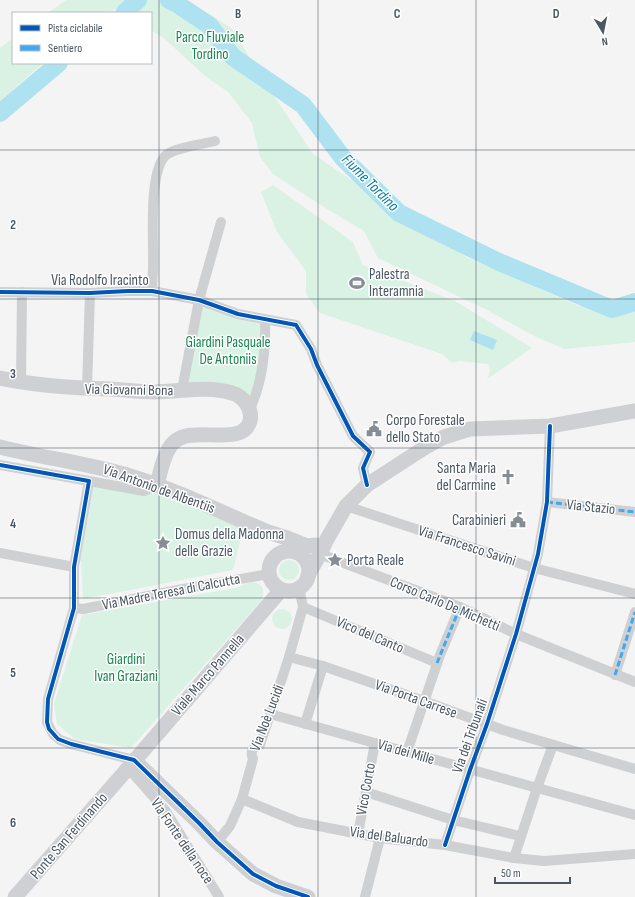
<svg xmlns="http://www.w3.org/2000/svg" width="635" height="897" font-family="'Sofia Sans Condensed',sans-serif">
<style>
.green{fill:#d9f2e3}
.water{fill:#aee2f0}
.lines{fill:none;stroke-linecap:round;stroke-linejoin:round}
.river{stroke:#aee2f0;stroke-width:18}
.street{stroke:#ced0d2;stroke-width:10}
.secondary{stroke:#ced0d4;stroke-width:15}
.quiet{stroke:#3fa9f5;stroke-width:3;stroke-dasharray:6 3;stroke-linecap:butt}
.cycleway-casing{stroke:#fff;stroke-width:6}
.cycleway{stroke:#0057b8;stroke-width:4}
.grid{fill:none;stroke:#4a5661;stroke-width:1;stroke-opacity:0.55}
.labels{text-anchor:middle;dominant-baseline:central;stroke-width:3;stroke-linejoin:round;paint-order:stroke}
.park-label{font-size:15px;fill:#17864f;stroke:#fff}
.poi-label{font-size:15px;fill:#4a5661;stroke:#fff;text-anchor:start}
.street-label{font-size:15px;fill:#4a5661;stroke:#fff}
.water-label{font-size:16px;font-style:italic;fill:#0c7c9b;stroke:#fff}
.grid-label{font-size:13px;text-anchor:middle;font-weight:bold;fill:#4a5661;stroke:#fff;stroke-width:3;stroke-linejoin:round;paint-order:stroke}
</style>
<rect width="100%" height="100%" fill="#f4f4f4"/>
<!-- green -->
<g class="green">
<polygon points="66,0 187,0 231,28 274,96 313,154 466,257 579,306 635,300 635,342 565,349 536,337 487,310 378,258 364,231 327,209 273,174 260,157 252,123 228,92 205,76 165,39 151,30 151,13 126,13 118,7 110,13 48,13"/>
<polygon points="13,38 13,63 43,63 0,101 0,48"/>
<polygon points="273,185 353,242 363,265 455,301 532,348 487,379 490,372 488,364 460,361 452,363 442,354 320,313 306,294 306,271 277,232 261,192"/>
<polygon points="199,300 265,320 256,397 223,391 182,390"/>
<polygon points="89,481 149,489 245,522 233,570 83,599 81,561 75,560"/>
<circle cx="289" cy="570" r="10"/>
<path d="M251,582C263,583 266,589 261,601L131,748L75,739L57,724L54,704L82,615L235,588C241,587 246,583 251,582Z"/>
<circle cx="282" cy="619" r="10"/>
</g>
<!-- water -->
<polygon class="water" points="474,331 497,340 493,350 470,340"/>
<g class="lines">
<!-- river -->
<g class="river">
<polyline points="169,0 177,4 209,25 233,57 303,105 343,158 399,213 499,262 612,309 635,302"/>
<polyline points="124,13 138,0"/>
<polyline points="0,113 59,63"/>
</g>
<!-- street -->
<g class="street">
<path d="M152,291C152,283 153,275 153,267C154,241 148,175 165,156C173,148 203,144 215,141"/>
<polyline points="0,292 90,293 128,291 152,291 199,300 238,314 296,325 311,349 317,365 353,436 370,452 363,468 367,485"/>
<polyline points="21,383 22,292"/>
<polyline points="87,389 90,293"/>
<polyline points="182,390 199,300 221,222"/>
<path d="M249,411C263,382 266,352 265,320"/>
<polyline points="0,465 89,481 74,567 74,608 48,699 47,722 53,734 60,740 71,744 134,760"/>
<polyline points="89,481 144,491 157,485"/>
<polyline points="547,502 635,512"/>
<polyline points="346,506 534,568 635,594"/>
<polyline points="0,553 74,567"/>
<polyline points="320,554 460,607 516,634 635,682"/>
<polyline points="303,607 437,663"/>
<polyline points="74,608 83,609 183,589 269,574"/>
<polyline points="289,657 323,666 424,701 503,730 635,769"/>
<polyline points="615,675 635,612"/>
<polyline points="270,714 635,815"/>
<polyline points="305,724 323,666"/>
<polyline points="407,752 440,655 460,607"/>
<polyline points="128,768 165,810 219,897"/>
<polyline points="366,792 453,820 520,836"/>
<polyline points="242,799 298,822 380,838 445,845 514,858 544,861 635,854"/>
<polyline points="358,834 375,743"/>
<path d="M217,842L230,826L242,799L253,759C250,752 252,747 260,745L289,657L303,607L299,588"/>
<polyline points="445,845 470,770 487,724 516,634 538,554 547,502 550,426"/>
<polyline points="514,858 537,788 553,745"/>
<polyline points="365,897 380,838"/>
</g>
<!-- secondary -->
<g class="secondary">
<path d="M0,378C37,386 74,388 111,389C126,390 140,392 154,392C180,392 207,385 232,393C243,396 253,409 250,421C242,449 192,423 173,443C164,452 160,473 157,485"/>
<path d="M0,447C43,458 87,463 130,476C177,490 223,513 268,532L287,538L297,552"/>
<polyline points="287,538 307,546 316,545"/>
<circle cx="289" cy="571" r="20"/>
<polyline points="308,575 320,554 326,541 346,506 367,485 424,448 444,437 470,429 550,426 635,411"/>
<polyline points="134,760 199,823 217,842 253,874 276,886 308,897"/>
<polyline points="15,897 123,774 281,590"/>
</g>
<!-- quiet -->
<g class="quiet">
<polyline points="547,502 635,512"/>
<polyline points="437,663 460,607"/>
<polyline points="615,675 635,612"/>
</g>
<defs>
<g id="cycleway">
<polyline points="0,292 90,293 128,291 152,291 199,300 238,314 296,325 311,349 317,365 353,436 370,452 363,468 367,485"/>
<polyline points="0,465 89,481 74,567 74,608 48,699 47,722 49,729 58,739 71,744 134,760 199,823 217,842 253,874 276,886 308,897"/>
<polyline points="445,845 470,770 487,724 516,634 538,554 547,502 550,426"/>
</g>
</defs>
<!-- cycleway casing -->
<use href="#cycleway" class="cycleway-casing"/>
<!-- cycleway -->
<use href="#cycleway" class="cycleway"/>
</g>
<!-- grid -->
<path class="grid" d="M159,0V897M318,0V897M476,0V897M0,150H635M0,299H635M0,448H635M0,598H635M0,748H635"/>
<!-- icons -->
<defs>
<symbol id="stadium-bare" viewBox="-9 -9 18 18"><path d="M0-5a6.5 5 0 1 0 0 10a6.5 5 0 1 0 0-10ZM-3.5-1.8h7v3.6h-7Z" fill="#868d94" stroke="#fff" stroke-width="2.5" paint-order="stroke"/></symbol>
<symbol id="civic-bare" viewBox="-9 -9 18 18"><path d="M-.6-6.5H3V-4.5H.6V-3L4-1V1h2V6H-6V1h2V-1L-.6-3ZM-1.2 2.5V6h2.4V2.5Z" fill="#868d94" stroke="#fff" stroke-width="2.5" paint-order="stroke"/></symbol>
<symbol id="church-bare" viewBox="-9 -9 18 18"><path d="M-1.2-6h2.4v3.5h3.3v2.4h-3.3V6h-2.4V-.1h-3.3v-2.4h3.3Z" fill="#868d94" stroke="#fff" stroke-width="2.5" paint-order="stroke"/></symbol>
<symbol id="sight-bare" viewBox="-9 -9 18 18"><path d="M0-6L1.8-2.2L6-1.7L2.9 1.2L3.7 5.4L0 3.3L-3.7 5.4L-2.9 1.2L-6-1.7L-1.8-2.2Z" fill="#868d94" stroke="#fff" stroke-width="2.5" paint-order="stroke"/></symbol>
</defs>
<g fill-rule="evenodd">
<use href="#stadium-bare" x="346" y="272" width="22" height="22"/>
<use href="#civic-bare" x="363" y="418" width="22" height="22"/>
<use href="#church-bare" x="497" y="466" width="22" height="22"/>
<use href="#civic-bare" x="507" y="509" width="22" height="22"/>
<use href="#sight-bare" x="152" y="532" width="22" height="22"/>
<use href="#sight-bare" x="324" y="549" width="22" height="22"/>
</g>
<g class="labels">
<!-- park labels -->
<g class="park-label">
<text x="210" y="37">Parco Fluviale<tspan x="210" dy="17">Tordino</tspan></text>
<text x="228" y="342">Giardini Pasquale<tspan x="228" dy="17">De Antoniis</tspan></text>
<text x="126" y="659">Giardini<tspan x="126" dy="17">Ivan Graziani</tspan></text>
</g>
<!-- poi labels -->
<g class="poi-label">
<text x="369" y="274">Palestra<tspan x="369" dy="17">Interamnia</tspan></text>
<text x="386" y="420">Corpo Forestale<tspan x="386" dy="17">dello Stato</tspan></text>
<text x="496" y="468" text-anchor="end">Santa Maria<tspan x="496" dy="17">del Carmine</tspan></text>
<text x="506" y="520" text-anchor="end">Carabinieri</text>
<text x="175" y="534">Domus della Madonna<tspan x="175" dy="17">delle Grazie</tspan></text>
<text x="347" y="560">Porta Reale</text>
</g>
<!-- street labels -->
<g class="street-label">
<text x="100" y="280">Via Rodolfo Iracinto</text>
<text transform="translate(129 390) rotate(1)">Via Giovanni Bona</text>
<text transform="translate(159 489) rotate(20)">Via Antonio de Albentiis</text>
<text transform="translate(591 507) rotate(6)">Via Stazio</text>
<text transform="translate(467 546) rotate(18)">Via Francesco Savini</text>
<text transform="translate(171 592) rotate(-11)">Via Madre Teresa di Calcutta</text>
<text transform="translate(445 604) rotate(23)">Corso Carlo De Michetti</text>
<text transform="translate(370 635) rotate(23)">Vico del Canto</text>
<text transform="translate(208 675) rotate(-49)">Viale Marco Pannella</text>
<text transform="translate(416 699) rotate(20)">Via Porta Carrese</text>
<text transform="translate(267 718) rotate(-69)">Via Noè Lucidi</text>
<text transform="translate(470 736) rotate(-70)">Via dei Tribunali</text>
<text transform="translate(406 752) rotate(16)">Via dei Mille</text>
<text transform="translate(366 789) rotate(-80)">Vico Corto</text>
<text transform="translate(69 836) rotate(-49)">Ponte San Ferdinando</text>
<text transform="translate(389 837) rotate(8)">Via del Baluardo</text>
<text transform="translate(182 841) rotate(56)">Via Fonte della noce</text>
</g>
<!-- water labels -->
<g class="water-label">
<text transform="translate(370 183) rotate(45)">Fiume Tordino</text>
</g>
</g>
<g class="grid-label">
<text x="238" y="18">B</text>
<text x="397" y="18">C</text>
<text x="556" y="18">D</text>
<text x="13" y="229">2</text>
<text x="13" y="378">3</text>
<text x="13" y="528">4</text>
<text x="13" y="677">5</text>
<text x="13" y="827">6</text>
</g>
<!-- legend -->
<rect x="12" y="12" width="140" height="52" fill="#ffffff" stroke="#b7bbc0"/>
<rect x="20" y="25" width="20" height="6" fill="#0057b8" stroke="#b7bbc0"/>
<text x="48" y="32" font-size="12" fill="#4a5661">Pista ciclabile</text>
<rect x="20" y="45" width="20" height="6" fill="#3fa9f5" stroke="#b7bbc0"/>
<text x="48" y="52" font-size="12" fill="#4a5661">Sentiero</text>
<!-- north arrow -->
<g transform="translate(603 32) rotate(170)" stroke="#ffffff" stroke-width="3" paint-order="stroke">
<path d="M0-3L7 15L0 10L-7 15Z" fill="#4a5661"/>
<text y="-6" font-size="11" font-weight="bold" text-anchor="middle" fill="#4a5661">N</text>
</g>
<!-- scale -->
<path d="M495 877v6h75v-6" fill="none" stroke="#4a5661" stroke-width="2"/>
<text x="501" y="877" font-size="12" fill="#4a5661" stroke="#ffffff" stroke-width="3" paint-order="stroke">50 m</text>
</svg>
